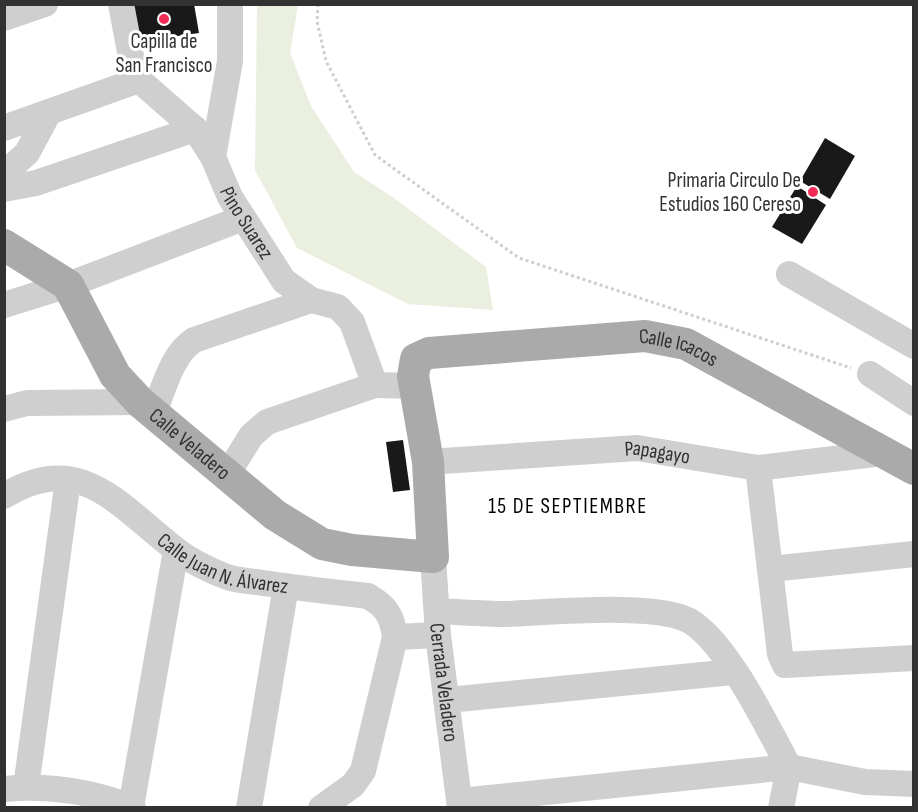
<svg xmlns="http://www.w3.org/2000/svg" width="918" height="812" font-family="'Sofia Sans Condensed',sans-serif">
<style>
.green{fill:#eaefe0}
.building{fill:#191919}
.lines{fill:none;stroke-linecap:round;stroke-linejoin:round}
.path{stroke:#cfcfcf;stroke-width:3;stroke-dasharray:3 3;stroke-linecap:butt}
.minor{stroke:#cfcfcf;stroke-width:26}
.major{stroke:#aaa;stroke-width:32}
.poi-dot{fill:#f22b56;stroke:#fff;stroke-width:2}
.labels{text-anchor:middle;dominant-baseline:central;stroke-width:6;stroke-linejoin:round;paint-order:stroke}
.poi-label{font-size:21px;fill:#323232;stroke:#fff}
.street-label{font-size:21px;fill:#323232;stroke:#fff}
.neighbourhood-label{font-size:22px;letter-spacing:1.5px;fill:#000;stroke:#fff}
</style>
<rect width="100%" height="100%" fill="#fff"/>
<!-- green -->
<polygon class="green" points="257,5 298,5 290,53 311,106 354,172 394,198 486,267 493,310 408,304 297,248 255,170"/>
<!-- building -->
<g class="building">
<polygon points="131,4 194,4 199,33 135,42"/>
<polygon points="825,138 855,156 830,199 800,181"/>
<polygon points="797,186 826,205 802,244 772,227"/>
<polygon points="403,440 410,490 393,492 386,442"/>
</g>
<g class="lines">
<!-- path -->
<polyline class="path" points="318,4 317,21 326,61 375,155 519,258 851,368"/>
<!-- minor -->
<g class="minor">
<path id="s1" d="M121,4L131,57L139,80L195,129L213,157L230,197L284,281L311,300L338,307L352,322L375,385L415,386"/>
<polyline points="4,18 45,4"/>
<polyline points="4,128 139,80"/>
<polyline points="213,157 230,61 230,4"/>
<polyline points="4,174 27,153 49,112"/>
<polyline points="4,189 36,183 195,129"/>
<polyline points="789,274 914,346"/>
<polyline points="4,305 68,285 243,218"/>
<polyline points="870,374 914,403"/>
<polyline points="4,409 27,403 140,402"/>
<path d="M154,412C164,388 172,354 194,340L311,300"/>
<path id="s2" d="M428,462L637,448L758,468L883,453"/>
<polyline points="758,468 780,654 785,665 914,658"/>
<polyline points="228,473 251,436 267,422 375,385"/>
<path id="s3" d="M4,496C80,449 119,506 175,549C190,561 209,570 227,577C238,581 252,581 263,583C298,588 333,592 368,596C387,607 392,616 395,637L363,771L353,785L321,808"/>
<path id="s4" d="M433,557L438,635L460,808"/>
<polyline points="771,569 914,554"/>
<path d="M437,611C460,612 483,614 506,614C546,613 662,601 693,623C730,649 767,726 789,767L781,808"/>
<polyline points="395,637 438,635"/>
<polyline points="448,700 733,672"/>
<polyline points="26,787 68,480"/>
<path d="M4,789C49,785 91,791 133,808"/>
<polyline points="460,801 789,767 865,782 914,784"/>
<polyline points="131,807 176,550"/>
<polyline points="249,808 286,586"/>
</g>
<!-- major -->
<path class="major" id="s5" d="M4,245L68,285L115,375L140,402L275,515L322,544L352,550L433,557L428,462L413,376L416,359L429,353L645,336L686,344L914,469"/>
</g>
<!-- markers -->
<g class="poi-dot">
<circle cx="164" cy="19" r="6"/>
<circle cx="813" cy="192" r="6"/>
</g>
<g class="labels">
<!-- poi labels -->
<g class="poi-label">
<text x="164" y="41">Capilla de<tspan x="164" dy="24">San Francisco</tspan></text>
<text x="801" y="180" text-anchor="end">Primaria Circulo De<tspan x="801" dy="24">Estudios 160 Cereso</tspan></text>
</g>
<!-- street labels -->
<g class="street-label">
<text stroke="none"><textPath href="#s1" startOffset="260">Pino Suarez</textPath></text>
<text stroke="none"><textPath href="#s5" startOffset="1023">Calle Icacos</textPath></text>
<text stroke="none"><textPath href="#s5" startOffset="279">Calle Veladero</textPath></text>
<text stroke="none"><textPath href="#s2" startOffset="230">Papagayo</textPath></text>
<text stroke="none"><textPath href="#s3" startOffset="248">Calle Juan N. Álvarez</textPath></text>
<text stroke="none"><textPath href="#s4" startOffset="126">Cerrada Veladero</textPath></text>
</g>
<!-- neighbourhood labels -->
<g class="neighbourhood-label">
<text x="568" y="506">15 DE SEPTIEMBRE</text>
</g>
</g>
<!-- border -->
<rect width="918" height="812" fill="none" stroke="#323232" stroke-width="12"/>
</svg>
